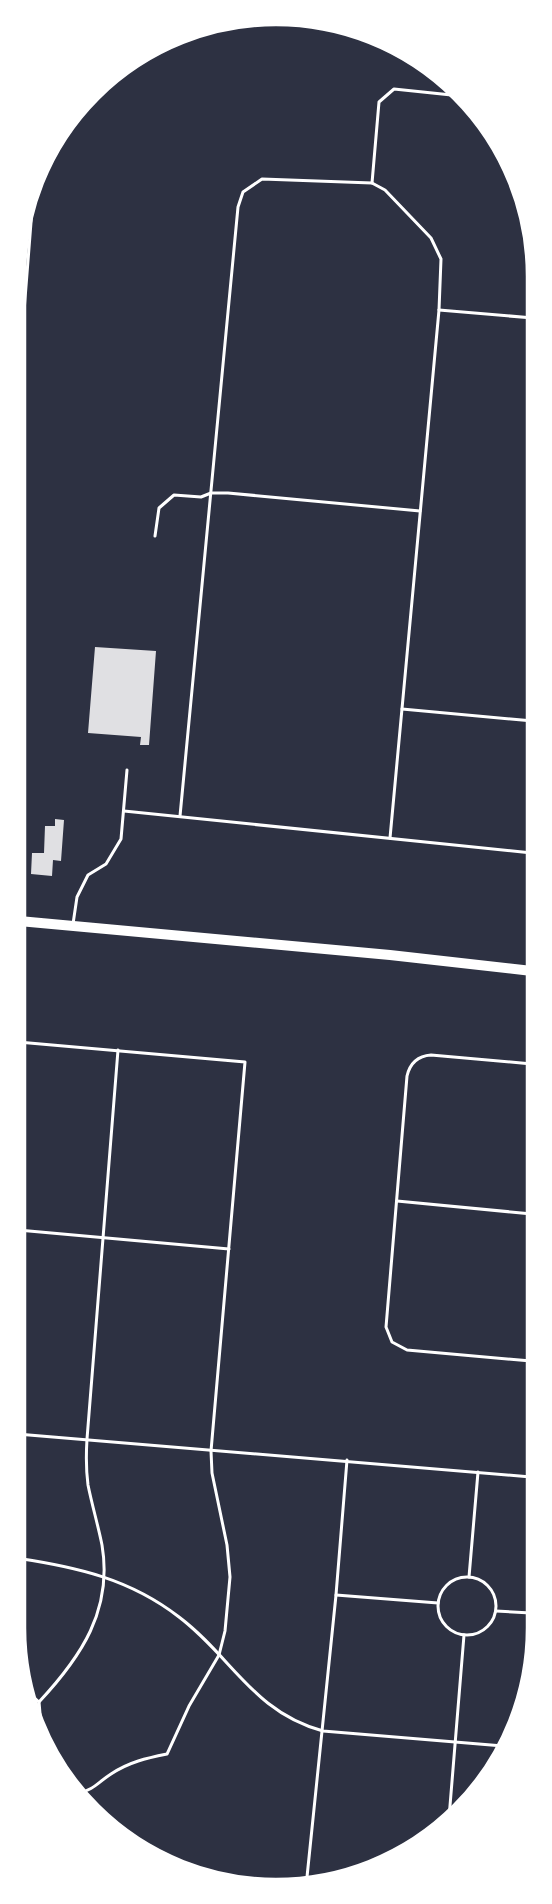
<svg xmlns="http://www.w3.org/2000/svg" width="552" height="1904" font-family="Bitter,serif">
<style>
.building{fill:#e0e0e3}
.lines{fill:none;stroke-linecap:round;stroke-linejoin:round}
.service{stroke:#fff;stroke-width:3}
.secondary{stroke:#fff;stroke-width:10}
.rim{fill:none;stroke:#fff;stroke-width:2.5}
</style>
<rect width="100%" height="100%" fill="#2d3142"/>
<!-- building -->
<g class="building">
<polygon points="95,647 156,651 149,745 140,745 141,737 88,733"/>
<polygon points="531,771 533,771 532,805 528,804"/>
<polygon points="55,819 64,820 61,861 53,860 52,876 31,874 32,853 44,853 45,826 55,826"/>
</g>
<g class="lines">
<!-- service -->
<g class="service">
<polyline points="372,183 379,102 394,89 461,96"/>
<polyline points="439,310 533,318"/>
<polyline points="21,350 33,197"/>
<polyline points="155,536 159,508 174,495 201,497 211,493 228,493 420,511"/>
<polyline points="402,709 533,721"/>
<polyline points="124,811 532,853"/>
<polyline points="180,816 238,207 243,192 262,179 372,183 385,190 431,238 441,259 439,310 390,838"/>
<polyline points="73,924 77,897 88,875 106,864 121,839 127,770"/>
<path d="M18,1042L245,1062L211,1451L212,1473L227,1545L230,1577L225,1631L219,1655L189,1706L167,1754C147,1758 129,1762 111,1774C97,1783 95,1789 77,1794"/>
<polyline points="397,1201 532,1214"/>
<polyline points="18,1230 229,1249"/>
<path d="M531,1361L407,1350L392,1342L386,1327L407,1076C410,1063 418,1056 431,1055L532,1064"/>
<polyline points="17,1434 531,1477"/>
<path d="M16,1558C77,1567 130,1579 179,1617C232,1657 253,1712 323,1731L503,1746"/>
<polyline points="469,1577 478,1472"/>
<circle cx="467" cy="1606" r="29"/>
<polyline points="336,1595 438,1603"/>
<polyline points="496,1611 531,1613"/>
<polyline points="29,1693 39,1702 42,1737"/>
<path d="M39,1702C81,1657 113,1610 102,1545C98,1525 92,1505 88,1485C86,1470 86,1455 87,1439L118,1050"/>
<polyline points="449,1818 464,1635"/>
<polyline points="310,1882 307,1877 336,1595 347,1460"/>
<polyline points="298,1883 307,1877"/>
</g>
<!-- secondary -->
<polyline class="secondary" points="19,921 390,955 532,971"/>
</g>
<!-- crop -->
<path d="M0 0H552V1904H0ZM276 25H276A251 251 0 0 1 527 276V1628A251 251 0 0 1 276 1879H276A251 251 0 0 1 25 1628V276A251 251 0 0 1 276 25Z" fill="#fff" fill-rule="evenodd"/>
<path class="rim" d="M276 25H276A251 251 0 0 1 527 276V1628A251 251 0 0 1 276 1879H276A251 251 0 0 1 25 1628V276A251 251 0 0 1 276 25Z"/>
</svg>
